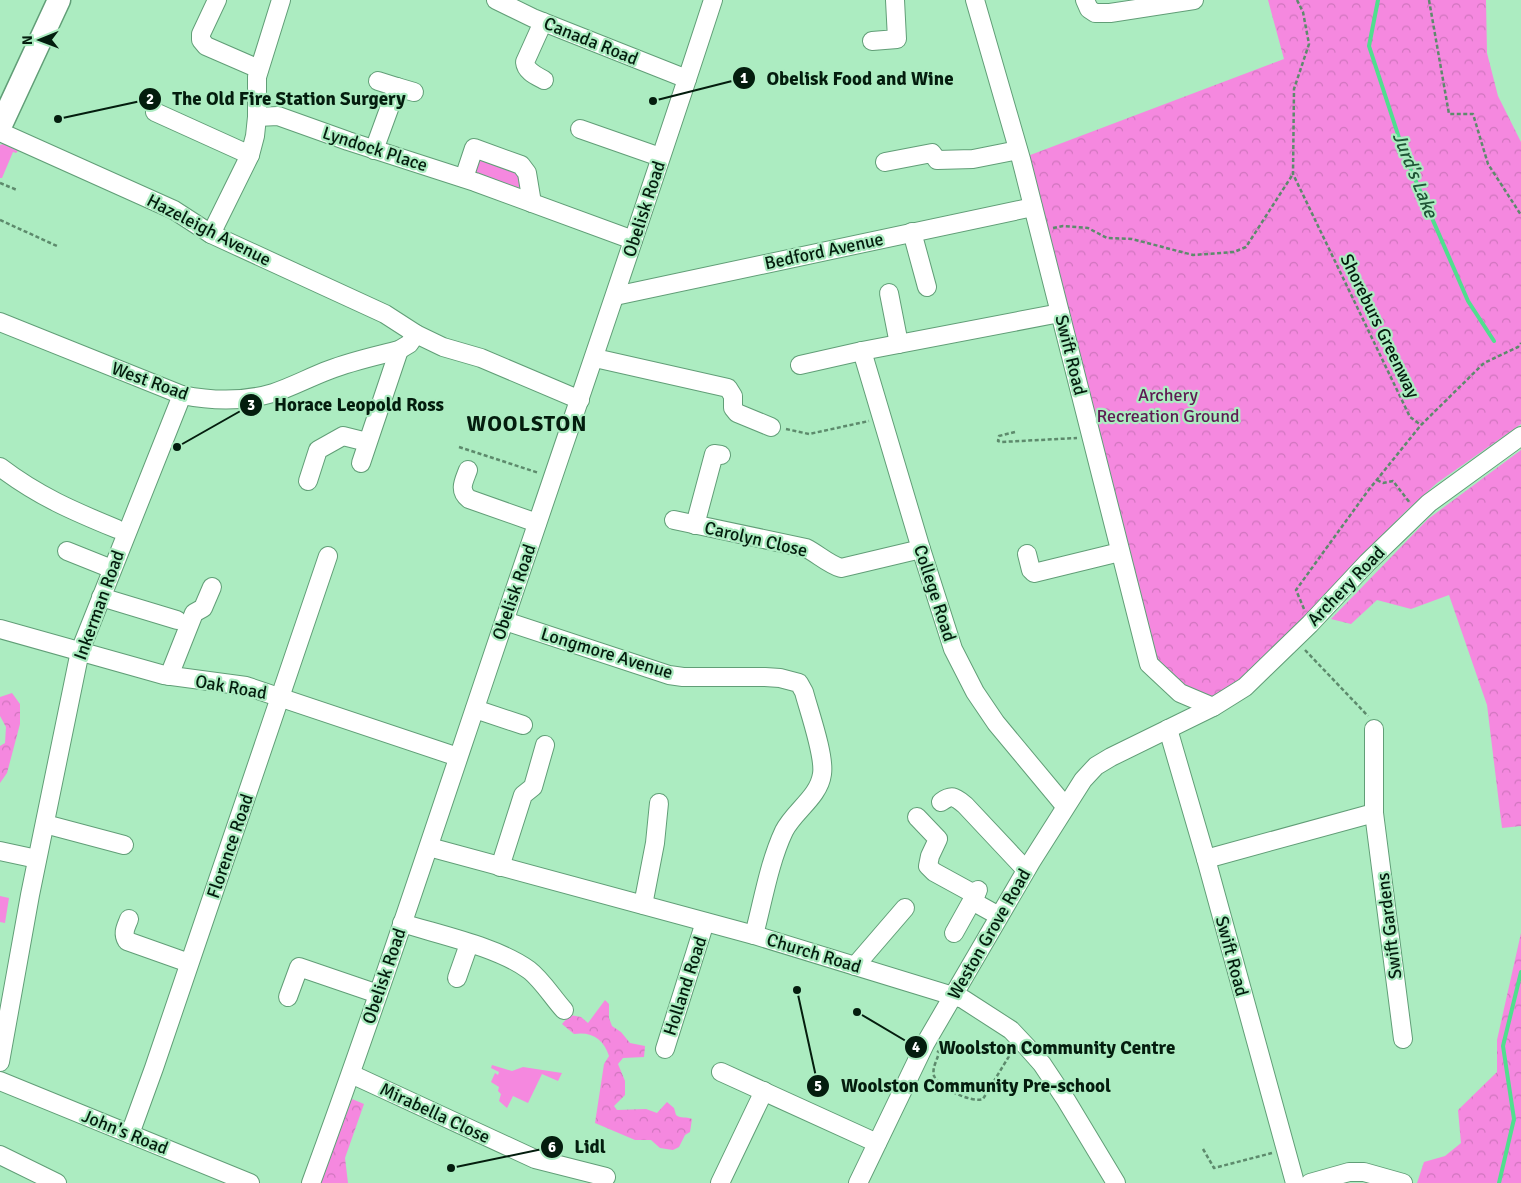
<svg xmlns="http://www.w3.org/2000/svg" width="1521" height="1183" font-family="Signika,sans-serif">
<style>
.grass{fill:#f588df}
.forest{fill:url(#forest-crowns)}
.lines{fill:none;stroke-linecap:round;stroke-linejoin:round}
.stream{stroke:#50df8f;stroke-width:4}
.minor-casing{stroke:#619e77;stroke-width:20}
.major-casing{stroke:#619e77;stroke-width:25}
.path{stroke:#5d8a6c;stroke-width:2.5;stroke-dasharray:4 2.5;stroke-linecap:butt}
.minor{stroke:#fff;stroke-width:18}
.major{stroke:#fff;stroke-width:22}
.labels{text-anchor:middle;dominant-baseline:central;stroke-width:4.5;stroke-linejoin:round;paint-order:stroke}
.street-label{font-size:18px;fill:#041d0e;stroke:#acecc1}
.park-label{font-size:18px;fill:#5d1a52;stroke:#acecc1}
.water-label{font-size:19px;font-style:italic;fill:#1f5636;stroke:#acecc1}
.district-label{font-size:22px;font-weight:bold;letter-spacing:1px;fill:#041d0e;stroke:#acecc1}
.leader{fill:none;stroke:#041d0e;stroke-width:2}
.callout-dot{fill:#041d0e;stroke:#acecc1;stroke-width:2}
.mark-label{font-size:15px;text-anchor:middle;font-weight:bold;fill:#fff}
.callout-label{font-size:19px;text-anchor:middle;font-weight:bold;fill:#041d0e;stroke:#acecc1;stroke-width:4.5;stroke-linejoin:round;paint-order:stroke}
</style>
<defs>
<pattern id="forest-crowns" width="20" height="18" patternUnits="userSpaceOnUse" patternTransform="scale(1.25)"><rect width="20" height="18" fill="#f588df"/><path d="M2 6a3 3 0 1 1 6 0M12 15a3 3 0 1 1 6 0" fill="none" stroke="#d075be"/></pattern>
</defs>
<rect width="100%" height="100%" fill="#acecc1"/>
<!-- grass -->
<g class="grass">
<polygon points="3,144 18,151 16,153 13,152 2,178 0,178 0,145"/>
<polygon points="480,157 517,169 521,185 519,189 475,173 477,164"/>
<polygon points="0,890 0,896 9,898 5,923 0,922"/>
<polygon points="492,1065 512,1071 523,1067 562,1073 558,1081 542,1074 528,1103 513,1096 507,1108 499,1101 501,1094 498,1091 499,1087 491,1082 495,1073 498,1075 499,1072 491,1068"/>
</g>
<!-- forest -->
<g class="forest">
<polygon points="1268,0 1486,0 1487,53 1498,96 1521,142 1521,424 1437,483 1406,511 1317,602 1323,610 1213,707 1149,664 1025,157 1284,59"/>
<polygon points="1521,450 1521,826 1502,828 1487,705 1449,595 1411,609 1377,600 1351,624 1331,619 1428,519"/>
<polygon points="12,693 20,704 20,724 7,773 0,783 0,746 5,743 6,727 0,716 0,697"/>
<polygon points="1521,933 1521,1183 1417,1183 1424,1162 1445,1156 1461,1143 1458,1110 1497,1072 1497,1040"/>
<path d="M605,1000L609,1004V1018L612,1026L621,1032L630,1043L645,1046L644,1057L623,1058L618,1064L625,1081V1095L614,1106L617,1110L646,1109L657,1113L667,1102L674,1108L676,1115C681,1119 686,1116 692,1119L690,1132L685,1135L679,1147L673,1150L660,1148L651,1140H635L595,1123L604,1064L609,1056C604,1039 591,1031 574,1034L562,1024L570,1015L581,1017L588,1023Z"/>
<polygon points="352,1099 364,1104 345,1158 348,1183 321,1183"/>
</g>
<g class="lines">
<!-- stream -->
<g class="stream">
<polyline points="1378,0 1369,46 1405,156 1468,301 1494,341"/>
<polyline points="1499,1183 1514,1119 1503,1046 1521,972"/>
</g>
<defs>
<g id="minor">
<polyline points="217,0 201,34 201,40 206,46 259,69"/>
<polyline points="496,0 533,18 687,79"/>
<polyline points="975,0 1021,159 1149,664 1180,693 1213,707"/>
<polyline points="1085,0 1089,9 1095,13 1110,13 1194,0"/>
<path d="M543,22L525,62C526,72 537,76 544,80"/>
<polyline points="872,41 897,39 895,0"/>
<polyline points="378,81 397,87"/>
<polyline points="155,112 250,155"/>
<polyline points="257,117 278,116 348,141 475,182 633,240"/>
<polyline points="580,129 660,157"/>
<polyline points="0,132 174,210 211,234 385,314 416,334 443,347 481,358 580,400"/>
<polyline points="374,150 397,87 414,92"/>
<polyline points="885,162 932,153 937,160 973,159 1018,150"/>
<polyline points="464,178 474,148 521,165 527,173 532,203"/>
<polyline points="912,232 927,287"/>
<polyline points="211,234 250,155 255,136 257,117 257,77 281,0"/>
<polyline points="889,293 899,344"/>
<polyline points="615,296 1033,207"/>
<path d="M0,322L182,395C212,401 243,402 273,393C292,387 310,377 329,370C352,361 376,356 399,350L409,344L416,334"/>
<polyline points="862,351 921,549 953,649 975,692 996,723 1065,806"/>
<polyline points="595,358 728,388 733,396 733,408 737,413 771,427"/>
<polyline points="800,365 862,351 1060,313"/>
<polyline points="361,463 399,350"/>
<path d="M0,467C38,496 73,511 117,529"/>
<path d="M468,470C464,481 458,490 469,499L537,523"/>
<polyline points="308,481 318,450 343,436 367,442"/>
<path d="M674,520L806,548C818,554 828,564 841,568L921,549"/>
<polyline points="695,525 714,454 721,455"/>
<polyline points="67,551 112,569"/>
<polyline points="1027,554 1031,570 1034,573 1120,552"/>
<polyline points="101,597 177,620"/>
<path d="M505,621L669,675L683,677H765L780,678L799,683L804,692C809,711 825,756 822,774C819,797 794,811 784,831C769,863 763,901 754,935"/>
<polyline points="0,629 164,675 246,686 458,757"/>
<polyline points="169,676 194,613 203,608 212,587"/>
<polyline points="475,709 523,725"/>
<polyline points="1168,729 1206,859 1295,1183"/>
<polyline points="1374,729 1374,813 1403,1039"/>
<path d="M941,802C952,794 955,797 965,805L1026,870"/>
<polyline points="917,817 938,839 930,856 928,866 934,872 976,895"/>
<polyline points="45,824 124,845"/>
<polyline points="429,847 754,935 963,999 1011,1030 1027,1047 1042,1064 1066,1100 1116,1183"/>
<polyline points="0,851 37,859"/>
<polyline points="1206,859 1374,813"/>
<polyline points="500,867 523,795 533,787 545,745"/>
<polyline points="972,901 999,916"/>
<polyline points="643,905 655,843 659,803"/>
<path d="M129,919C126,927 122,933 127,941L189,963"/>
<path d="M402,923C440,935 498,947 529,970C542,980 553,998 564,1010"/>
<polyline points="954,933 978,890"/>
<polyline points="855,966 905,908"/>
<polyline points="457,978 469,944"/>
<polyline points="288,997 299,967 378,994"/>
<polyline points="665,1049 705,922"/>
<polyline points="0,1062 30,895 80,651 182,395"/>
<polyline points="721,1072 877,1143"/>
<polyline points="351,1074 535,1159 606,1177"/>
<polyline points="0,1081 250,1183"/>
<polyline points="130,1134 154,1068 328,556"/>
<polyline points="0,1155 57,1183"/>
<path d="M311,1183C381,993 444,799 509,607C577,405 647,203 713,0"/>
<polyline points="720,1183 764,1091"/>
<polyline points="858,1183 925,1044 1031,862 1083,780 1096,766 1111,757 1213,707 1245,687 1310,624 1367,563 1429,503 1521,436"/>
<polyline points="1310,1183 1349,1172 1364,1172 1403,1183"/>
</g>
<polyline id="major" points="0,127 59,0"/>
</defs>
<!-- minor casing -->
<use href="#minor" class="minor-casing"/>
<!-- major casing -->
<use href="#major" class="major-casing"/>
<!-- path -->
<g class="path">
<polyline points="1297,0 1303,12 1309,44 1294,89 1293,174 1410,417 1421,425"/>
<polyline points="1429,0 1449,114 1473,114 1488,164 1521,215"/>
<polyline points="0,183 17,190"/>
<polyline points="0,220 57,246"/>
<polyline points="1053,228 1063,226 1088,228 1107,238 1132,239 1193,255 1234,252 1246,247 1293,174"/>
<polyline points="786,429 809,434 869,421"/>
<polyline points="1015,432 999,436 998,441 1001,442 1077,438"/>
<polyline points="459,447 539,473"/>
<polyline points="1377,480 1383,483 1393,481 1410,503"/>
<polyline points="1304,609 1296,590 1367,492 1421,425 1484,363 1518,347 1521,343"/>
<polyline points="1305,650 1368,716"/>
<polyline points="937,1051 944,1055"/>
<path d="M938,1056C936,1062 932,1069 934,1076C939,1088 971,1103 983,1099L1011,1053"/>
<polyline points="1203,1149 1214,1168 1272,1153"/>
</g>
<!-- minor -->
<use href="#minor" class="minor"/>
<!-- major -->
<use href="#major" class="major"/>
</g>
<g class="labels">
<!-- street labels -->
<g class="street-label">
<text transform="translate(591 41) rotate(22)">Canada Road</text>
<text transform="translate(375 149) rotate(18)">Lyndock Place</text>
<text transform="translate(644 209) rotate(-72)">Obelisk Road</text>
<text transform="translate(209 230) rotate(27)">Hazeleigh Avenue</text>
<text transform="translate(824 251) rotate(-12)">Bedford Avenue</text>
<text transform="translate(1380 326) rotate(64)">Shoreburs Greenway</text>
<text transform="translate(1071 355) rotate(76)">Swift Road</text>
<text transform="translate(150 381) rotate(20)">West Road</text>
<text transform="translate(756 539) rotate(13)">Carolyn Close</text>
<text transform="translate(1346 586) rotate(-46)">Archery Road</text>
<text transform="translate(514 592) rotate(-71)">Obelisk Road</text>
<text transform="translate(935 593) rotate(72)">College Road</text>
<text transform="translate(99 605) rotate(-70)">Inkerman Road</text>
<text transform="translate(607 653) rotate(17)">Longmore Avenue</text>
<text transform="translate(231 687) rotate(10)">Oak Road</text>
<text transform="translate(230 846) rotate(-71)">Florence Road</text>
<text transform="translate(1389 926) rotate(-97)">Swift Gardens</text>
<text transform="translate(989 934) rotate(-60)">Weston Grove Road</text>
<text transform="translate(814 953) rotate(17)">Church Road</text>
<text transform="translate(1232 956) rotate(75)">Swift Road</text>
<text transform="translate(384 976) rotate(-71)">Obelisk Road</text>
<text transform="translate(685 986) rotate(-72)">Holland Road</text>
<text transform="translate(435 1113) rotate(25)">Mirabella Close</text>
<text transform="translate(125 1132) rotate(22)">John's Road</text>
</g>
<!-- park labels -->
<g class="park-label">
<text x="1168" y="395">Archery<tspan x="1168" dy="21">Recreation Ground</tspan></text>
</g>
<!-- water labels -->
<g class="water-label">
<text transform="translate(1415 175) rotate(68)">Jurd's Lake</text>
</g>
<!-- district labels -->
<g class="district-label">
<text x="527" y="423">WOOLSTON</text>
</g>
</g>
<!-- callouts -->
<path class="leader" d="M653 101L744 78M58 119L150 99M177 447L251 405M857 1012L916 1047M797 990L818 1086M451 1168L552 1147"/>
<g class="callout-dot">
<circle cx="653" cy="101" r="5"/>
<circle cx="58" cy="119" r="5"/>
<circle cx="177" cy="447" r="5"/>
<circle cx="857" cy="1012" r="5"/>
<circle cx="797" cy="990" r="5"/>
<circle cx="451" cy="1168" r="5"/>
<circle cx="744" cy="78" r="12"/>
<circle cx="150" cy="99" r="12"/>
<circle cx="251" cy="405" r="12"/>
<circle cx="916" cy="1047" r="12"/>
<circle cx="818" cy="1086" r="12"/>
<circle cx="552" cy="1147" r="12"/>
</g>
<g class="mark-label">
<text x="744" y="83">1</text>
<text x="150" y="104">2</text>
<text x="251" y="410">3</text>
<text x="916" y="1052">4</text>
<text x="818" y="1091">5</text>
<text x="552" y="1152">6</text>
</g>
<g class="callout-label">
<text x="860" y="85">Obelisk Food and Wine</text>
<text x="289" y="105">The Old Fire Station Surgery</text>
<text x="359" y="411">Horace Leopold Ross</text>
<text x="1057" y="1054">Woolston Community Centre</text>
<text x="976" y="1092">Woolston Community Pre-school</text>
<text x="590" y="1153">Lidl</text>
</g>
<!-- north arrow -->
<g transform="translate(40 40) rotate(269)" stroke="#acecc1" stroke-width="4" paint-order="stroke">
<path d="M0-4L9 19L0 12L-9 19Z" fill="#041d0e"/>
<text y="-8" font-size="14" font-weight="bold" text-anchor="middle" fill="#041d0e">N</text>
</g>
</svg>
